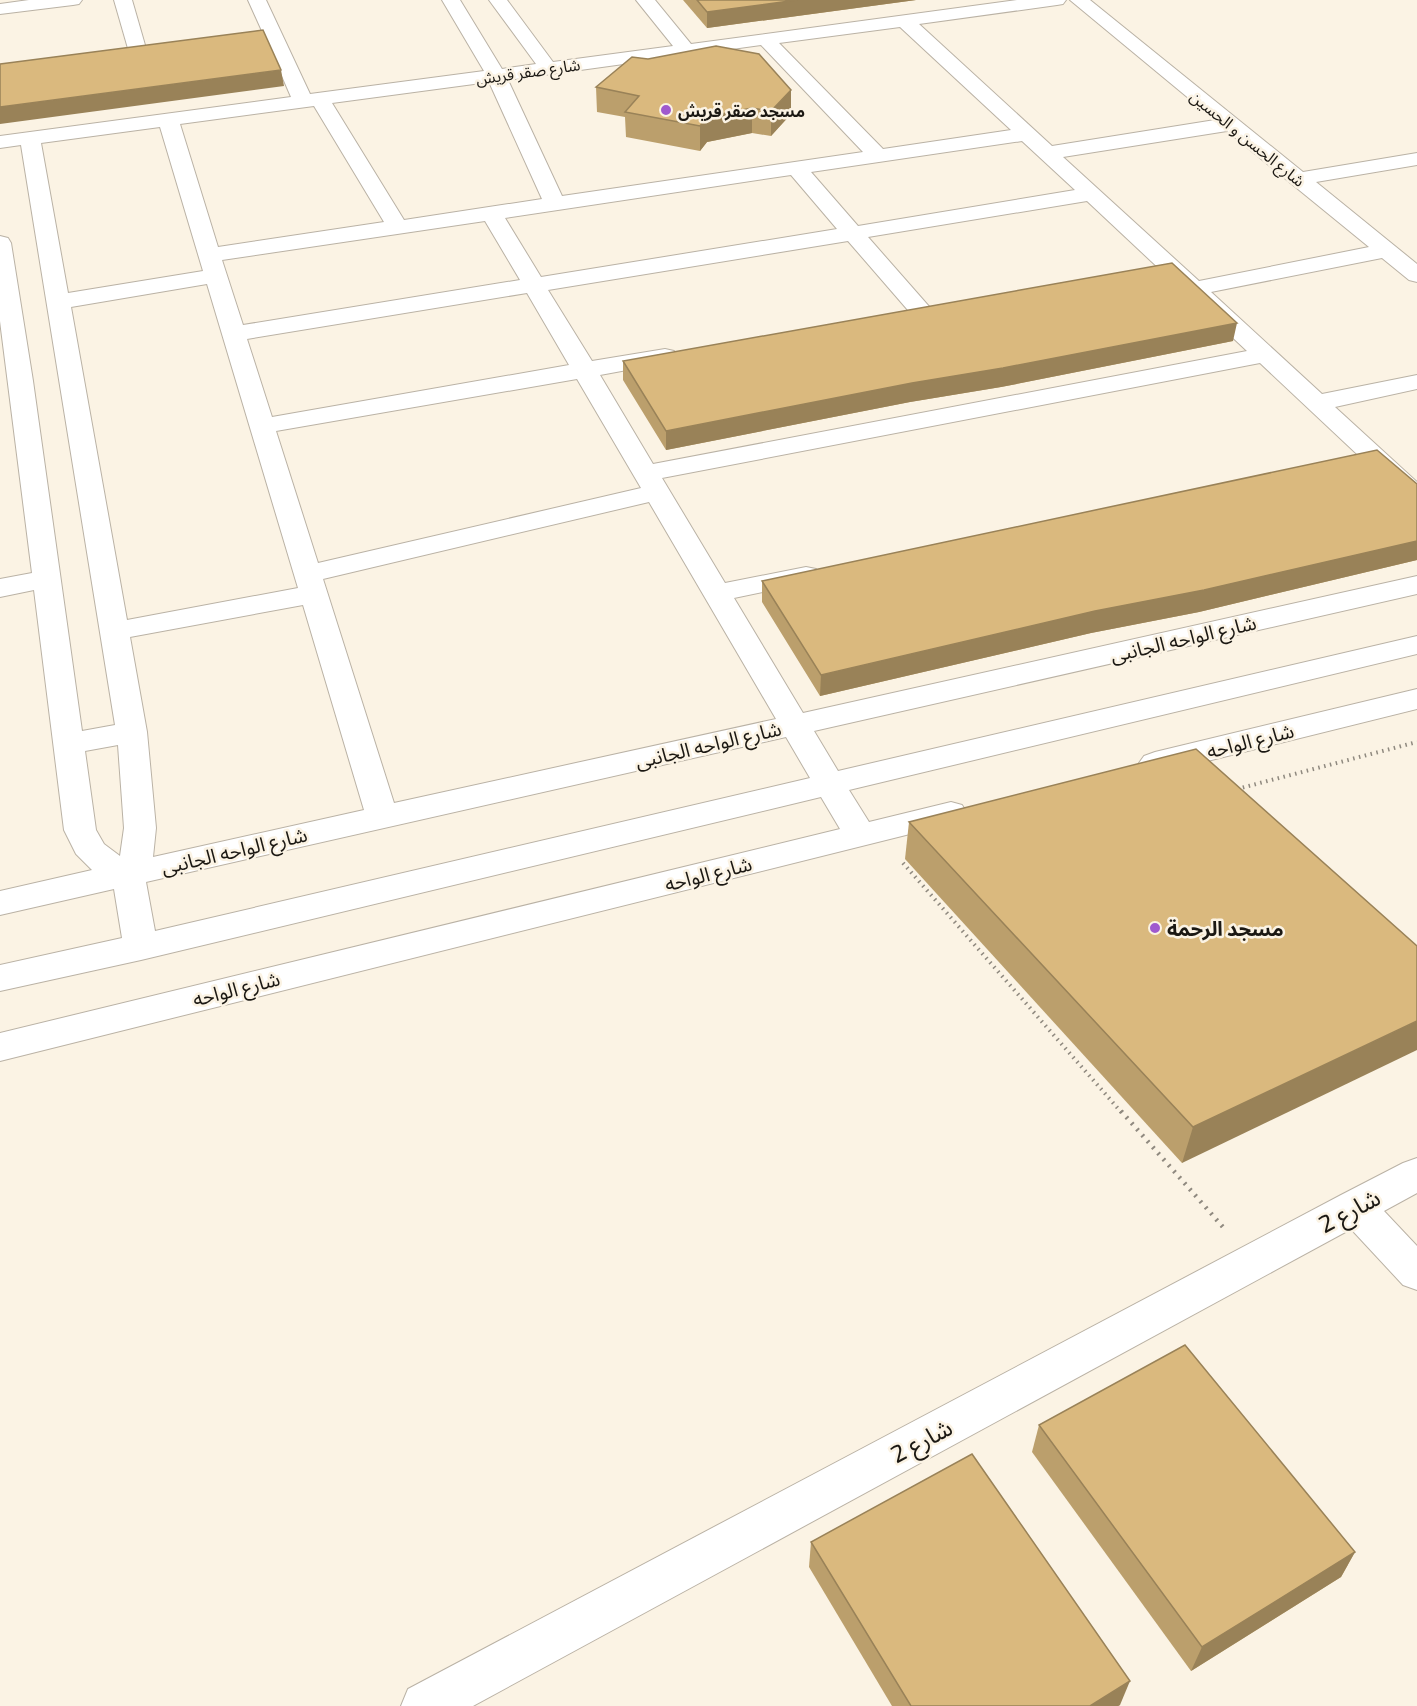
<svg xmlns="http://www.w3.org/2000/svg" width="1417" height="1706" font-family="'Exo 2','Noto Sans Arabic',sans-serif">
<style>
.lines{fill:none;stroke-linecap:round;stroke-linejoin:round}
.minor-casing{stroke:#bab2a5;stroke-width:2}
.path-far1{stroke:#8f897f;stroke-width:4;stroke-dasharray:1.5 4.5;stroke-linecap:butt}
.path{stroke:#8f897f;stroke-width:4.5;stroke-dasharray:2 6;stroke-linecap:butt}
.minor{fill:#fff;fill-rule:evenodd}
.wall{fill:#bb9f6c}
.shaded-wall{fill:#998258}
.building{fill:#dab97e;stroke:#998258;stroke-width:1.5}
.poi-dot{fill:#9f59ce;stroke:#fbf3e4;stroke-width:2}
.labels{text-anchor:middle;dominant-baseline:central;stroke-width:5;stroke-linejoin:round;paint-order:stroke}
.far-street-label{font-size:16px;fill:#1b1813;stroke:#fbf3e4}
.far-poi-label{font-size:16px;font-weight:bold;fill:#1b1813;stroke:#fbf3e4;text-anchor:start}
.street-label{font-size:20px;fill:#1b1813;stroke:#fbf3e4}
.poi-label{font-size:20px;font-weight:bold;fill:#1b1813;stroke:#fbf3e4;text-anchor:start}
.near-street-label{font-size:24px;fill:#1b1813;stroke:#fbf3e4}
</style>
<rect width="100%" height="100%" fill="#fbf3e4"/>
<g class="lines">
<defs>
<g id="minor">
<polygon points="29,0 82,0 79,4 73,5 0,14 0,4"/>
<polygon points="114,0 132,0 147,52 145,56 131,56 129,52"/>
<path d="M248,0H266L310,94L484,71L442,0H460L502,69L536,64L489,0H507L553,62L673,46L636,0H655L691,44L1017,0H1066L1063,4L1057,5L919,24L1052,146L1215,120L1070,0H1090L1303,172L1417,153V165L1316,182L1417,264V282L1409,280L1382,258L1211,292L1322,394L1417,375V389L1335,407L1417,482V504L1408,502L1260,363L662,478L725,583L806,567L816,569L820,575L816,581L734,598L803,713L1417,576V594L814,731L838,771L1417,636V654L849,790L869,822L951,802L962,805L967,813L962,821L0,1061V1033L840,829L821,797L141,960L0,991V965L122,938L114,889L0,915V891L92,870L76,854L64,830L34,590L0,597V579L32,573L0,321V236L8,238L11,243L33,381L82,731L115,725L21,145L0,148V136L291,97L267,41L222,48L215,46L213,42L215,38L262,31ZM900,27L1011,130L883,149L779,43ZM761,45L863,152L562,196L508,80ZM489,82L542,199L404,220L332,103ZM314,106L384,222L218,247L180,124ZM160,127L203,271L68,293L41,143ZM1227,131L1369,247L1199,281L1063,157ZM1022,141L1075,190L858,226L811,172ZM791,175L837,229L541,277L505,218ZM1087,201L1247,351L653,464L600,375L665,363L674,361L677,356L674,351L665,349L592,361L548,290L848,241L913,316L921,318L929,316L933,311L868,237ZM485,221L520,280L243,325L222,260ZM207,284L298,588L127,620L71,307ZM527,293L569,365L272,417L247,339ZM577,379L641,488L318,563L276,431ZM649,502L776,719L394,803L323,579ZM303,605L364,810L153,857L156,828L147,732L130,637ZM786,737L810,778L155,931L146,882ZM118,745L124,828L120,856L104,844L96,830L85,751Z"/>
<polygon points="1417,689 1417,709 1155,774 1144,770 1139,763 1144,756 1155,752"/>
<polygon points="1417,1158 1417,1193 1384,1211 1417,1246 1417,1290 1403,1285 1351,1229 473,1706 401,1706 408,1689 1341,1195 1403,1163"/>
</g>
</defs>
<!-- minor casing -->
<use href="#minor" class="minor-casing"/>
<!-- path-far1 -->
<g class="path-far1">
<polyline points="1237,789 1417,742"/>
<polyline points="903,863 1122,1113"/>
</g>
<!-- path -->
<polyline class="path" points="1121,1111 1223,1227"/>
<!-- minor -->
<use href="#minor" class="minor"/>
</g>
<!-- wall -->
<g class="wall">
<polygon points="683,0 916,0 707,28"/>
<polygon points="648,59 791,114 771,136 752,133 707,142 700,151 626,137 625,117 597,112 596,87"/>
<polygon points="1233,341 1001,387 910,402 666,450 623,380 623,361"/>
<polygon points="1417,484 1417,560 1199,612 1091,633 820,696 762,602 762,581"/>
<polygon points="909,822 1417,946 1182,1163 905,859"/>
<polygon points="1039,1425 1355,1552 1341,1577 1191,1671 1032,1452"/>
<polygon points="811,1542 1120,1705 1118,1706 892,1706 809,1567"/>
</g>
<!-- shaded-wall -->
<g class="shaded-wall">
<polygon points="797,0 916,0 707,28 707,12"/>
<polygon points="281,70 284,86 0,124 0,107"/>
<polygon points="791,90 791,114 771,136 771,111"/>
<polygon points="752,108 752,133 707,142 700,151 700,126 707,117"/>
<polygon points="1237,323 1233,341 1001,387 910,402 666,450 666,431 912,383"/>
<polygon points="1417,541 1417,560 1199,612 1091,633 820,696 821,675 1095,611"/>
<polygon points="1417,1021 1417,1050 1182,1163 1193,1127"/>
<polygon points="1355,1552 1341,1577 1191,1671 1202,1647"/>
<polygon points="1130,1681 1120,1705 1118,1706 1090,1706"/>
</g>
<!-- building -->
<g class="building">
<polygon points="697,0 797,0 707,12"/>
<polygon points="263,30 281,70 0,107 0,64"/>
<polygon points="716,46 759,54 791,90 771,111 752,108 707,117 700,126 625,112 639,96 596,87 632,57 648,59"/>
<polygon points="1172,263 1237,323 1003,368 912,383 666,431 623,361"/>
<polygon points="1377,450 1417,484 1417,541 1204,590 1095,611 821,675 762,581"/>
<polygon points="1196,749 1417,946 1417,1021 1193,1127 909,822"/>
<polygon points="1185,1345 1355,1552 1202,1647 1039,1425"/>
<polygon points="972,1454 1130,1681 1090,1706 911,1706 811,1542"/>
</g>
<!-- markers -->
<g class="poi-dot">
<circle cx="666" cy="110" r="6"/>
<circle cx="1155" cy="928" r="6"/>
</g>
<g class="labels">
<!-- far-street labels -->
<g class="far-street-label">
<text transform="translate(528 71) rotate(-8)">شارع صقر قريش</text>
<text transform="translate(1248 138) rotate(39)">شارع الحسن و الحسين</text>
</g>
<!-- far-poi labels -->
<g class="far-poi-label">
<text x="678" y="110">مسجد صقر قريش</text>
</g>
<!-- street labels -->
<g class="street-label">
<text transform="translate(1183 638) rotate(-13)">شارع الواحه الجانبى</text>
<text transform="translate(1250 740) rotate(-14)">شارع الواحه</text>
<text transform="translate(708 744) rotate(-13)">شارع الواحه الجانبى</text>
<text transform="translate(234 850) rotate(-13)">شارع الواحه الجانبى</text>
<text transform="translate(708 873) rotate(-14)">شارع الواحه</text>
<text transform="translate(236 988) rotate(-14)">شارع الواحه</text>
</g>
<!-- poi labels -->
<g class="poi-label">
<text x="1167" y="928">مسجد الرحمة</text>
</g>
<!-- near-street labels -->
<g class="near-street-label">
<text transform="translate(1349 1210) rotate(-28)">شارع 2</text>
<text transform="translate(921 1440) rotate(-28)">شارع 2</text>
</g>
</g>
</svg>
